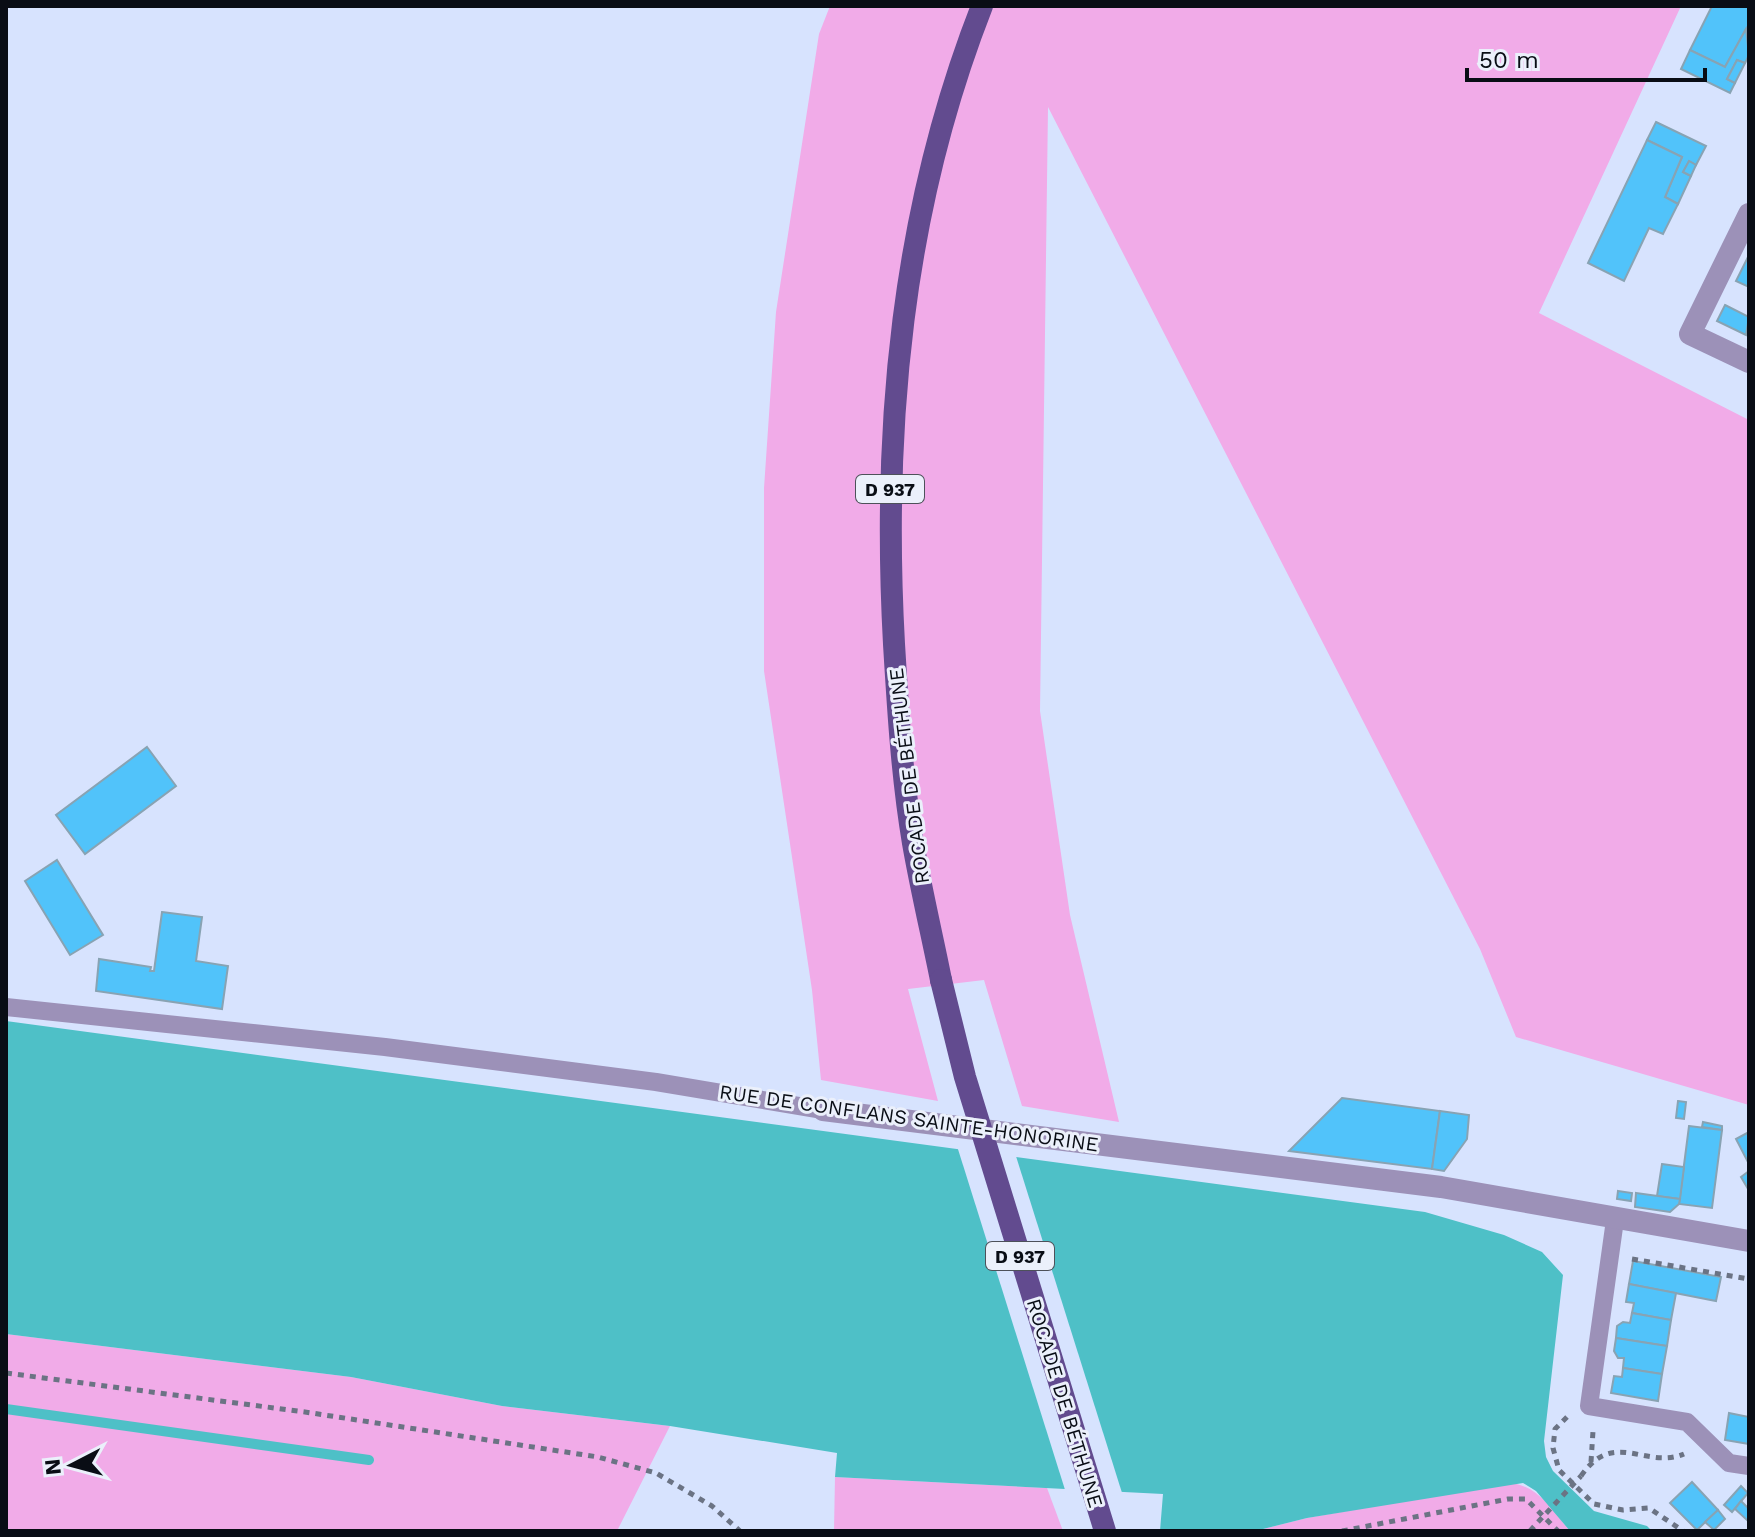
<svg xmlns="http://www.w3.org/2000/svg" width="1755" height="1537" font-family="'Work Sans',sans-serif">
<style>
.green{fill:#f1abe8}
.water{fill:#4ec0c7}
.pier{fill:#d7e3fe}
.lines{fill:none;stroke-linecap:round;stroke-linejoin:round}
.stream{stroke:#4ec0c7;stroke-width:10}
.building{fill:#51c3fa;stroke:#88a3b3;stroke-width:2}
.path{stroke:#6b7384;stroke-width:5;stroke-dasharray:6 6;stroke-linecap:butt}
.service{stroke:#9c91b8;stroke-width:18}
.minor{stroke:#9c91b8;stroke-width:22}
.primary{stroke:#624b8f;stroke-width:22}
.path-bridge{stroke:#6b7384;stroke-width:5;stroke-dasharray:6 6;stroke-linecap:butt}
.primary-bridge{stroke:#624b8f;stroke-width:22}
.labels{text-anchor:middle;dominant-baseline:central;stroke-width:6;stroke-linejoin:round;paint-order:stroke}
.shield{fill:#ebf0fb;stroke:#4d515a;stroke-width:2}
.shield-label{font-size:18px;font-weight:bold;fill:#090d15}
.street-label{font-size:20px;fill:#090d15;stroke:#ebf0fb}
</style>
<rect width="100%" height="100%" fill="#d7e3fe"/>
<!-- green -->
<g class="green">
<polygon points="830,6 1681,6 1539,313 1749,420 1749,1105 1516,1037 1480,949 1048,107 1040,711 1070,915 1119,1122 1022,1106 984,980 908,989 938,1101 821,1080 812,990 764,671 764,488 776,312 819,34"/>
<polygon points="6,1334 351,1377 502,1406 670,1426 617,1531 6,1531"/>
<polygon points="835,1477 1047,1488 1063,1531 834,1531"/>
<path d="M1506,1483C1537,1483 1551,1509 1570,1531H1255L1307,1518Z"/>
</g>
<!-- water -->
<polygon class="water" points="6,1021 1425,1212 1504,1235 1542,1252 1563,1275 1544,1441 1546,1457 1553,1471 1594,1511 1647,1526 1652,1531 1570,1531 1536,1491 1523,1483 1307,1518 1255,1531 1160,1531 1163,1494 835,1477 837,1453 670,1426 502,1406 351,1377 6,1334"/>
<!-- pier -->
<polygon class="pier" points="957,1146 1015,1153 1123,1496 1066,1493"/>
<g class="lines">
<!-- stream -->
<polyline class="stream" points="6,1409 369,1460"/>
</g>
<!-- building -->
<g class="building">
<polygon points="1712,6 1749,6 1749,30 1746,29 1725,67 1690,50"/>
<polygon points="1746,29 1749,55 1745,63 1737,60 1727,79 1735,83 1730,93 1681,69 1690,50 1725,67"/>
<polygon points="1737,60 1745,63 1735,83 1727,79"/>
<polygon points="1656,122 1706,146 1696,165 1689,161 1683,172 1691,176 1678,204 1665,197 1682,157 1647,140"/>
<polygon points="1647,140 1682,157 1665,197 1678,204 1663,234 1649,228 1624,281 1588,263"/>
<polygon points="1689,161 1696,165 1691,176 1683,172"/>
<polygon points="1749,255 1749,287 1736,281"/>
<polygon points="1725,305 1749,317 1746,335 1717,321"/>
<polygon points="147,747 176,786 85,854 56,815"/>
<polygon points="57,860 103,935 70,955 25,881"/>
<polygon points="162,912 202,917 196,961 228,966 222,1009 96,991 99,959 151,967 150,971 154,971"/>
<polygon points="1342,1098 1440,1111 1432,1169 1289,1151"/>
<polygon points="1678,1101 1686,1102 1684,1119 1676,1118"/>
<polygon points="1440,1111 1469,1115 1467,1139 1444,1171 1432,1169"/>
<polygon points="1703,1122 1722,1126 1722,1130 1702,1127"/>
<polygon points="1689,1126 1722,1130 1712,1208 1679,1204"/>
<polygon points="1749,1132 1749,1164 1736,1139"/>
<polygon points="1662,1164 1684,1167 1680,1199 1657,1196"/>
<polygon points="1749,1171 1749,1188 1748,1189 1741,1177"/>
<polygon points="1618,1191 1632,1193 1631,1201 1617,1199"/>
<polygon points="1636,1193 1680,1199 1679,1204 1670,1212 1635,1207"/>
<polygon points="1633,1261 1721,1277 1716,1301 1629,1284"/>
<polygon points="1629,1284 1676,1293 1671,1320 1632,1313 1634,1303 1626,1302"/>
<polygon points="1632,1313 1671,1320 1667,1346 1616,1338 1617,1326 1623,1322 1630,1323"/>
<polygon points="1616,1338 1667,1346 1662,1374 1623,1368 1624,1358 1618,1358 1614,1351"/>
<polygon points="1623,1368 1662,1374 1658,1401 1611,1393 1614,1376 1622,1377"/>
<polygon points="1729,1413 1749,1417 1749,1444 1725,1440"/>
<polygon points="1692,1482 1718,1510 1697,1530 1670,1503"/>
<polygon points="1741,1486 1748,1493 1732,1512 1724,1505"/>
<polygon points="1741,1501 1749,1509 1748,1521 1735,1509"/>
<polygon points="1718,1510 1725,1519 1714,1530 1705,1522"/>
</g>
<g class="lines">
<!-- path -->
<g class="path">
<polyline points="1632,1259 1749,1279"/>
<polyline points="6,1373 305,1412 598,1457 656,1473 712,1506 740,1531"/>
<polyline points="1567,1417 1555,1429 1553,1448 1559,1470 1594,1504 1623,1510 1649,1508 1683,1531"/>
<polyline points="1591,1462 1593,1431"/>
<path d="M1581,1476C1614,1428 1645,1470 1684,1454"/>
<polyline points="1342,1531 1508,1499 1526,1499 1558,1531"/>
<polyline points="1530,1531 1538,1522"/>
</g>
<!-- service -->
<g class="service">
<polyline points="6,1007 385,1047 656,1082 823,1110"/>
<polyline points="1615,1220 1589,1406 1687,1422 1729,1463 1749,1466"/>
</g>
<!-- minor -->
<g class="minor">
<polyline points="1749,214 1690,334 1749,362"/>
<polyline points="823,1110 1441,1187 1749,1241"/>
</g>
<!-- primary -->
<path class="primary" d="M941,980C932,935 921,889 913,843C902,778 898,710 894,644C882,426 902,210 982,6"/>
<!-- path-bridge -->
<polyline class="path-bridge" points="1538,1522 1581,1476"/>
<!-- primary-bridge -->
<polyline class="primary-bridge" points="941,980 965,1077 1105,1531"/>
</g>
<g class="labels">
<!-- shield labels -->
<g class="shield">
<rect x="856" y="475" width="68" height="28" rx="6"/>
<rect x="986" y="1242" width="68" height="28" rx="6"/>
</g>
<g class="shield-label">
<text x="890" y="489">D 937</text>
<text x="1020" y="1256">D 937</text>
</g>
<!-- street labels -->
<g class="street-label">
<text transform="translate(909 776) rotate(-97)">ROCADE DE BÉTHUNE</text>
<text transform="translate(909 1118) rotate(8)">RUE DE CONFLANS SAINTE-HONORINE</text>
<text transform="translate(1065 1403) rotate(73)">ROCADE DE BÉTHUNE</text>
</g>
</g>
<!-- border -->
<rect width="1755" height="1537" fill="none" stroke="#090d15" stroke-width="16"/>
<!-- north arrow -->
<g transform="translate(72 1465) rotate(264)" stroke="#ebf0fb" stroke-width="6" paint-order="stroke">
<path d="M0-6L14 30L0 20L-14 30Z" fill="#090d15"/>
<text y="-12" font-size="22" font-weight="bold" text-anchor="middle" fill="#090d15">N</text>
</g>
<!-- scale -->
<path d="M1467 68v12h238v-12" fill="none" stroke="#090d15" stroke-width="4"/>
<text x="1479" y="68" font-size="24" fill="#090d15" stroke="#ebf0fb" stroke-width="6" paint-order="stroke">50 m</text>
</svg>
